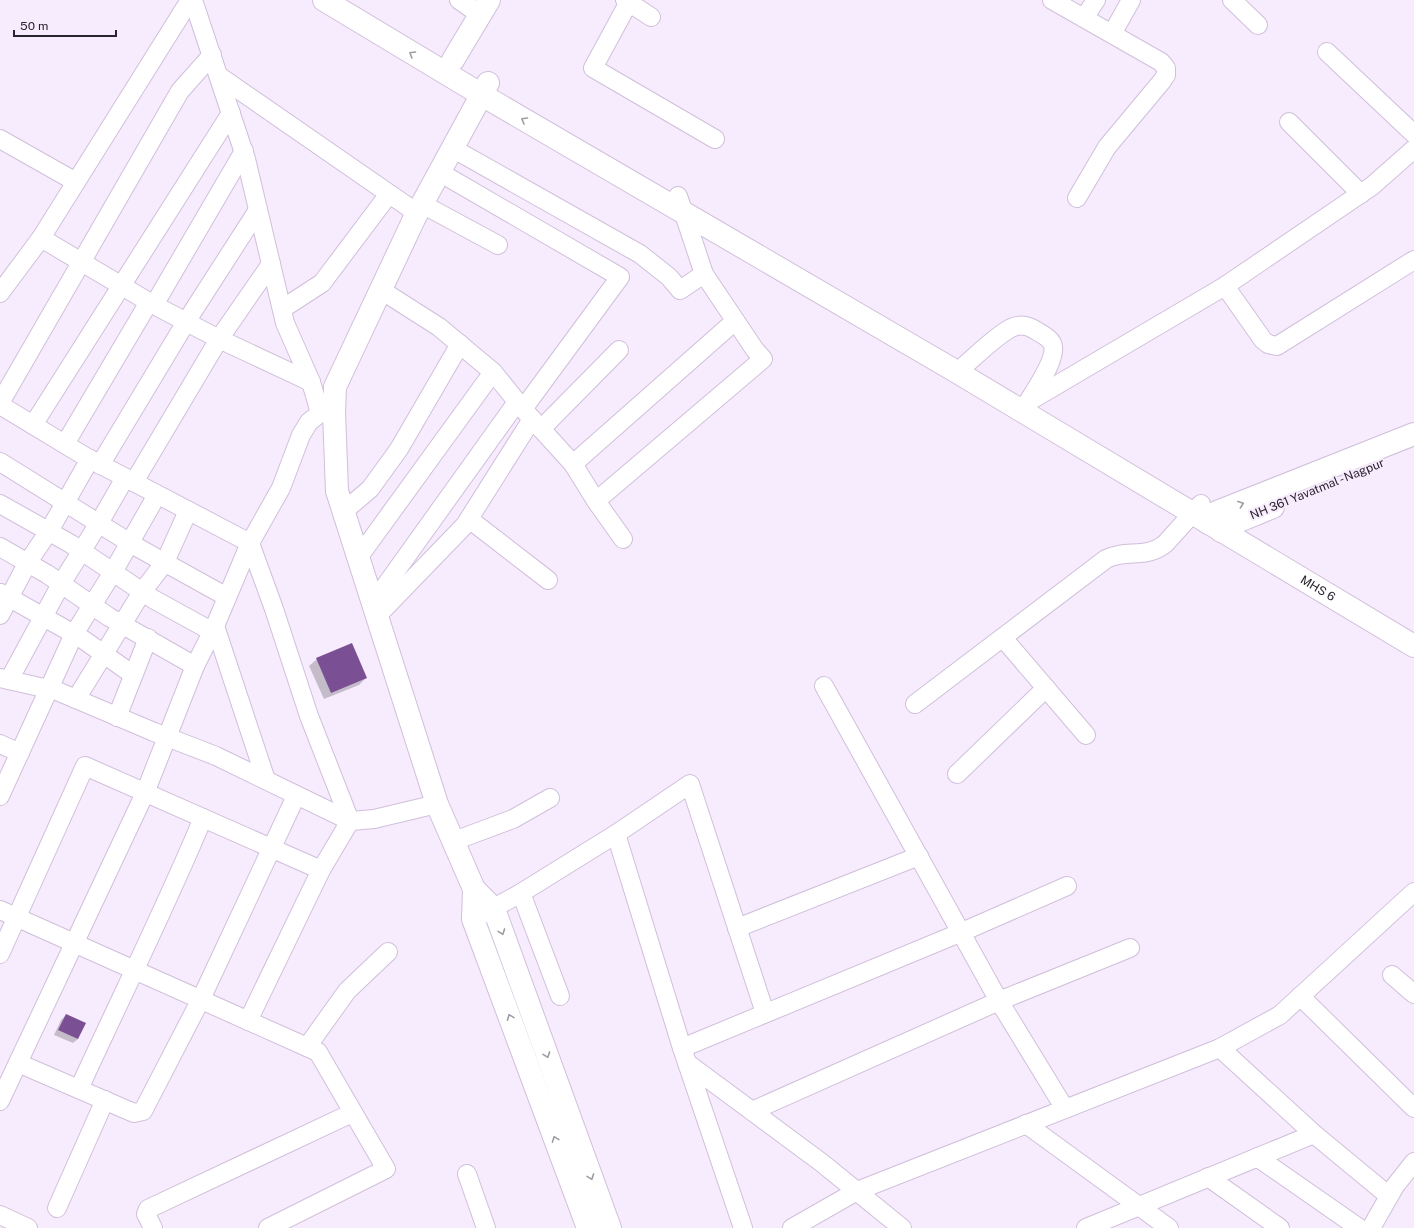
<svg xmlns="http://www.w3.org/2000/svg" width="1414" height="1228" font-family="'Public Sans',sans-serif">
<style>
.shadow{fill:#0003}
.building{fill:#7b4f93}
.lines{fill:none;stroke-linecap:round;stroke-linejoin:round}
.minor-casing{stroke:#d0bfdb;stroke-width:20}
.major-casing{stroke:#d0bfdb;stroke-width:24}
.minor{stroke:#fff;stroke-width:18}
.major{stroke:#fff;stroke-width:22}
.oneway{stroke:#9f9ca1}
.labels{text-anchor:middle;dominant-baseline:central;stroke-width:4;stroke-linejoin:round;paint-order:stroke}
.street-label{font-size:12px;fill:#2a242e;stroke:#f7ecfd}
</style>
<rect width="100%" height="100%" fill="#f7ecfd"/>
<!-- shadow -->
<g class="shadow">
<polygon points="317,659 366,678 359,685 324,699 309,666"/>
<polygon points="66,1015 78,1039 73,1043 54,1035 61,1020"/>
</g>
<!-- building -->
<g class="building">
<polygon points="352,643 367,678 331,693 316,658"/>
<polygon points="66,1014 86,1023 78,1039 58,1030"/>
</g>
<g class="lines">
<defs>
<g id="minor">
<polyline points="193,0 246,159 285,323 311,382 320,413"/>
<polyline points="459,0 479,14"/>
<polyline points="625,0 651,17"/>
<polyline points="630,0 593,68 715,139"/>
<polyline points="1052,0 1161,62 1166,68 1166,75 1162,81 1107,147 1077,198"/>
<polyline points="1232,0 1258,25"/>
<polyline points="1084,18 1096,0"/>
<polyline points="1112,34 1131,0"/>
<polyline points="1327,52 1414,134"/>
<polyline points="219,76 417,213"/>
<polyline points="1289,122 1361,194"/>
<polyline points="0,139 76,182"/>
<polyline points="452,148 640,254 669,277 680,290 704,274"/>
<polyline points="439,172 620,277 523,409"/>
<polyline points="422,204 498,245"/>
<polyline points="41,238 154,305 219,339 311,382"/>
<polyline points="1225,286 1263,340 1268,344 1277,346 1414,260"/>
<polyline points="381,290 439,327 493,372 523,409 573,464 596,501 623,539"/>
<polyline points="0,293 41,238 190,0"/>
<polyline points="154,305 244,151"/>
<polyline points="282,309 322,283 389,194"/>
<path d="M965,365C979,353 996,336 1011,328C1019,324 1028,325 1035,330C1040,333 1049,337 1052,343C1059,356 1035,390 1028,402"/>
<polyline points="1028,402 1225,286 1372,186 1414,149"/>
<polyline points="0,403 180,91 212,55"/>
<polyline points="0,405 86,457 250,543 274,609 309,716 350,821 321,870 248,1021"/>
<polyline points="33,425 231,113"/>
<polyline points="541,429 619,350"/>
<polyline points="65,444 149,302"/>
<polyline points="0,462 135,546 227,597"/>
<polyline points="573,464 735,321"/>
<polyline points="100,465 186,322 258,210"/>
<polyline points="134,482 219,339 271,264"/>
<polyline points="596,501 763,359 755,350 704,274 678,196"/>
<polyline points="0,504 71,544 153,599 213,632"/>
<polyline points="344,511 370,489 399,449 460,344"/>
<polyline points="469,519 548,580"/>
<polyline points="0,547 47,574 109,617 195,666"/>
<polyline points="358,558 493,372"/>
<polyline points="1,593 81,638 132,674"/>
<polyline points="373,603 517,402"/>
<polyline points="0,615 28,562 49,531 90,459"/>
<polyline points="377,616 465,525 532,419"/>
<polyline points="215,626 266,780"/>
<polyline points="1003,638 1086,735"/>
<polyline points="0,678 57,691 154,732 216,756 350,821 374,819 437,804"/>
<polyline points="9,680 61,584 99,523 125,478"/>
<polyline points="824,686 999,1001 1065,1109"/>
<polyline points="76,699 142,592 165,562 188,511"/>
<path d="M915,704L1106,559C1126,549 1146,559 1165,544L1201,504"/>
<polyline points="117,717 148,638"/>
<polyline points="0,744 20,753"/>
<polyline points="957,774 1046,688"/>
<polyline points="0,796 74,634 113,572 157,495"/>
<polyline points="616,834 682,1048 743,1228"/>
<polyline points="454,841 513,819 550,798"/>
<polyline points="521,893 560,996"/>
<polyline points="0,910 318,1052 386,1169 268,1228"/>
<polyline points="481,915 521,893 616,834 690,784 765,1013"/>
<polyline points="737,928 919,856"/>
<polyline points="0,954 85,766 321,870"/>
<polyline points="1392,975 1414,994"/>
<polyline points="1300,996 1414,1108"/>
<polyline points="307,1047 347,991 388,952"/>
<polyline points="682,1048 962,932 1067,886"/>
<polyline points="1220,1048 1314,1134 1389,1196"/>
<polyline points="18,1063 134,1113 143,1111 201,999 296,796"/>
<polyline points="687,1063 822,1163 902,1228"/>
<path d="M79,1089C120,999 165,909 203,818"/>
<polyline points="0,1101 145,793 195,666 215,626 250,543 281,488 301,435 309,422 334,402"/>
<polyline points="752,1111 999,1001 1130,948"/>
<polyline points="1026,1124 1169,1228"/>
<polyline points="1257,1157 1359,1228"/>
<polyline points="467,1174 486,1228"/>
<polyline points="1208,1177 1280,1228"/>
<polyline points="57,1208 105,1100"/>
<polyline points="0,1215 28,1228"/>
<polyline points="153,1228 146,1214 148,1209 352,1113"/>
<polyline points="792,1228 857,1191 1220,1048 1280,1015 1414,892"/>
<polyline points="1086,1228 1314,1134"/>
<polyline points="1371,1228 1395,1186 1414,1162"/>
</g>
<g id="major">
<path id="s1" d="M324,0L482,95L957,372L1414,646"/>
<polyline points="453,60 489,0"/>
<polyline points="488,83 415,217 335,387 334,413 337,491 437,804 474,889 473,919 588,1228"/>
<polyline points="1208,523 1217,512 1414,434"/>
<polyline points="1221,531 1234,523 1273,507"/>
<polyline points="474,889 494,909 610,1228"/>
</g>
</defs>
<!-- minor casing -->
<use href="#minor" class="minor-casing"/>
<!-- major casing -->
<use href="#major" class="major-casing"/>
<!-- minor -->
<use href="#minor" class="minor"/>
<!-- major -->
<use href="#major" class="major"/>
</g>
<!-- one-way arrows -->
<defs><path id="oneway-chevron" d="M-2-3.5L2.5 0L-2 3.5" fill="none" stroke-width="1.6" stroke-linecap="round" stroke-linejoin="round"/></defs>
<g class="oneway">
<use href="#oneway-chevron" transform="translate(412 54) rotate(-149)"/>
<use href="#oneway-chevron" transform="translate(524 120) rotate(-150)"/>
<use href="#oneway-chevron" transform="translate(1241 504) rotate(-20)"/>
<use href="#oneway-chevron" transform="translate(502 932) rotate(70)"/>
<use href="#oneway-chevron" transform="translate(510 1017) rotate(-111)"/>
<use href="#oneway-chevron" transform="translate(547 1055) rotate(70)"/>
<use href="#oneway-chevron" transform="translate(555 1139) rotate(-111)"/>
<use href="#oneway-chevron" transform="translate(591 1177) rotate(70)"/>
</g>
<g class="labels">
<!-- street labels -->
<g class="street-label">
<text transform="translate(1317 489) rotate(-22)">NH 361 Yavatmal - Nagpur</text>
<text stroke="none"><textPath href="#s1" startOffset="1155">MHS 6</textPath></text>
</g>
</g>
<!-- scale -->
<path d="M14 30v6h102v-6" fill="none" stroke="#2a242e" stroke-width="2"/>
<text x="20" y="30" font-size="12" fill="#2a242e" stroke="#f7ecfd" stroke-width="3" paint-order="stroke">50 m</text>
</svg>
